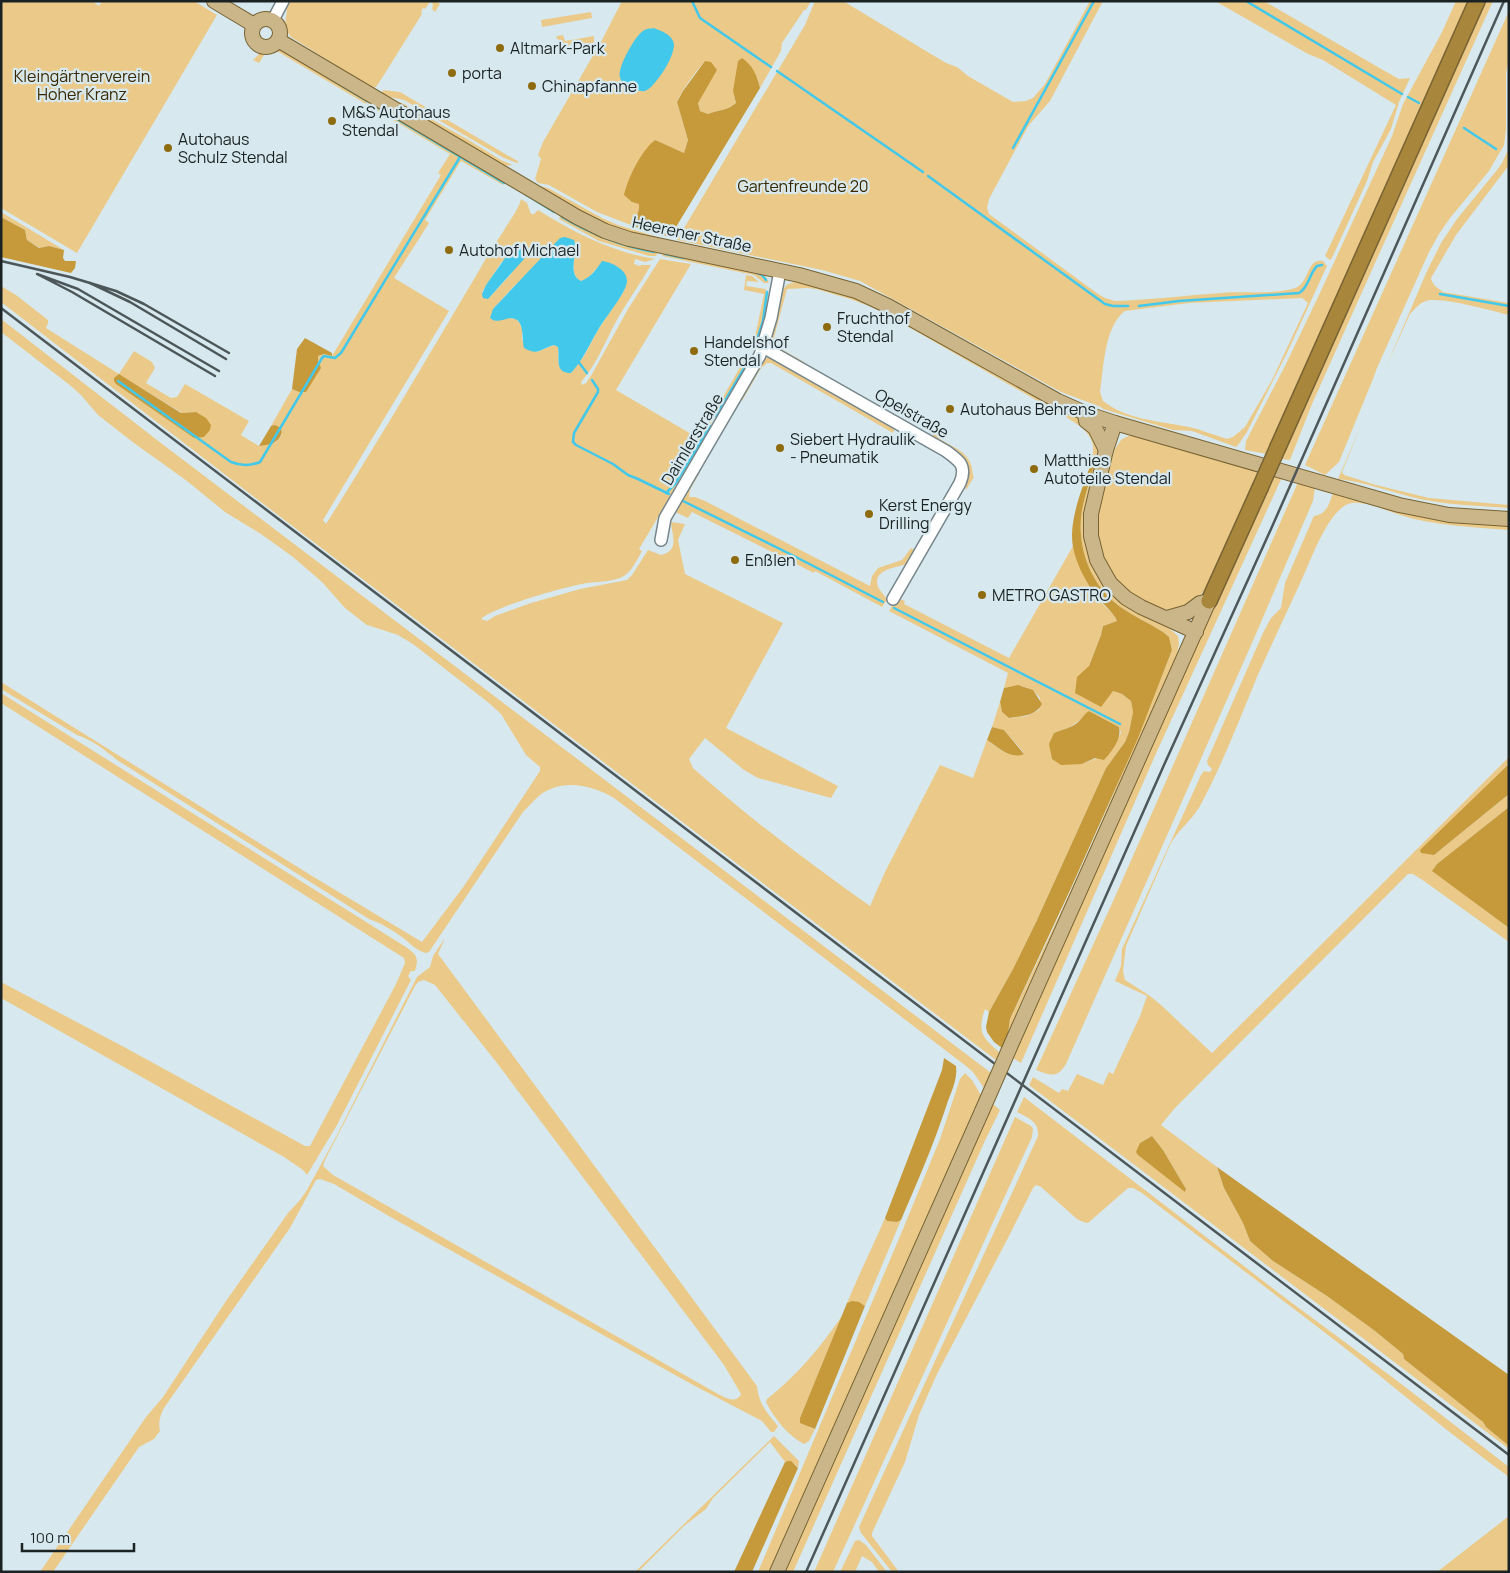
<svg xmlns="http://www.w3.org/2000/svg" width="1510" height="1573" font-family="Manrope,sans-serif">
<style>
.green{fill:#ebca89;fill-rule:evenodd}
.forest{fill:#c69a3a}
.water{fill:#41c8ea}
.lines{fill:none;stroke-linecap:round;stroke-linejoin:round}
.stream{stroke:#41c8ea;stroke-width:2.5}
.minor-casing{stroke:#76868b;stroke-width:14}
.major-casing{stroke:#776333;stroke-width:16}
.highway-casing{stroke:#776333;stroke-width:18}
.minor{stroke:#fff;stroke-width:11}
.major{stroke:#cbb689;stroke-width:14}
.highway{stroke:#a8863b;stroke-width:15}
.rail{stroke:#4d575a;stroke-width:2.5}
.major-bridge-casing{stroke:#776333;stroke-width:16;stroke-linecap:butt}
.highway-bridge-casing{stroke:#776333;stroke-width:18;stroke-linecap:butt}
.major-bridge{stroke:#cbb689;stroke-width:14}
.highway-bridge{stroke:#a8863b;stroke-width:15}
.poi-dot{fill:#8f6b10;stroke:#d7e9ee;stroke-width:2}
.labels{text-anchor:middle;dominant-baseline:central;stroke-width:4.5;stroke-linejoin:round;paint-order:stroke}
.poi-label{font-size:16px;fill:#1b2224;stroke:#d7e9ee;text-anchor:start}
.park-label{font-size:16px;fill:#3a2800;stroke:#d7e9ee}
.street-label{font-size:16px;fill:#1b2224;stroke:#d7e9ee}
</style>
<rect width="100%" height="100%" fill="#d7e9ee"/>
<!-- green -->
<g class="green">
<polygon points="1,1 92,1 99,6 102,1 194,1 217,15 77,253 1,208"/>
<path d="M288,1H436L440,4L435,12L432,9L433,4L430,2L425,9L423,8L421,12L422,14L382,78L376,87L372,88L291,37C284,28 285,21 287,11L285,7Z"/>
<path d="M622,1H811L806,10H804L782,43L781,51L760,88L757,77L733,91L736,103C725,112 720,109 708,114L700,111L698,103L705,61C694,74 684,87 677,102L688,140L684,153L654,140L632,202L639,203C640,212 634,218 636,227L597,212L549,185L538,183L535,179L541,159L538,155L543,142L602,40Z"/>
<path d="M815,1H843L946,63L957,67L968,76L1013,102L1026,101L1033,98L1045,84L1090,1H1103L1050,101L1029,125L1025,132L989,199L987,208L989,214L1098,294L1105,298L1115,301C1151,300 1187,295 1222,293C1245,291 1274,295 1295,288C1310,283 1306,258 1323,261L1327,266L1287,353L1247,432L1238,445L1236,447L1192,431L1173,430L1103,409L1101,407L1061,392L860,281L822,270L677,240L805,25ZM1302,298L1308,303L1272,380L1245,427L1233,437L1227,439C1214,435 1202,430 1189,427C1160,421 1127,420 1103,401L1100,392C1104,367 1104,327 1125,311L1189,303Z"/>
<polygon points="1215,1 1264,1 1383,70 1399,79 1410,78 1399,102 1391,129 1373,162 1367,181 1332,258 1330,260 1325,256 1396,105 1323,60 1308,54"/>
<polygon points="1456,1 1471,1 1267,454 1245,450 1246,441 1285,366 1319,295 1392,136 1403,104 1442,32"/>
<polygon points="1483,1 1493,1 1367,281 1312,404 1290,460 1281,459 1288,444 1287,443"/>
<polygon points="1509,11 1509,58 1506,73 1506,130 1504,145 1489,171 1450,218 1439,234 1429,252 1377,368 1373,379 1339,462 1325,475 1305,465"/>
<polygon points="591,12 592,18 542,27 541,20"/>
<polygon points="563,35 565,41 594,36 594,42 588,52 572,41 569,46 556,38 557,36"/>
<polygon points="279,48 368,99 366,104 275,50 266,52 259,63 253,60 261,52"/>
<polygon points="383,90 400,92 519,162 517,163 504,158 404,100 390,97 382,93"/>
<polygon points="387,100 402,103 467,139 501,160 513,165 503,166"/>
<path d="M376,104L506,180L503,185L461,161L425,220L429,223L394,278L449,311L323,520L326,524C378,442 427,358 477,274C485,260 494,245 503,232C509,221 518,211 521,199L527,203L531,214H534L538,210C575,233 612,252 655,259L645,262L635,259L634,264L640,266L641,265H651C641,283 628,300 618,318C606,339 598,363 581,382L582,385L586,383L592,374L628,309L660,259L691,264L616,390L698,438L705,427L707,428L708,426L707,425L747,355L750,357L752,360L718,417L715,416L710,425L712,427L639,549L642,551C637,560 632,571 624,576C612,583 595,581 582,584C561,588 496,606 481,619L487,621L495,616L531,603L580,589L627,580L632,575L648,550L661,555C680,550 672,536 671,522L685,524L678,540L685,574L783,623L726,728L838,786L831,798L758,778L744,770L705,738L689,759L693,768C749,818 809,863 870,906L885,872L940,765L973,778L987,740C1000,749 1008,758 1024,753L1004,730L992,727L1000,702L1002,712L1009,718L1027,716L1039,710L1040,698C1029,685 1020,685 1004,688L1008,673L889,611L897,598L905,601L904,604L1009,658L1073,546C1079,564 1085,582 1096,597C1102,605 1114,612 1117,621L1103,626L1101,635L1089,666L1113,691L1122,694L1131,701L1133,712L1129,732L1125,742L1106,768L1037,920L1013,969L989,1012L985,1009C977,1032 982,1037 1000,1053L996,1060L249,493L1,302V286L16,295L48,320V323L46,328L119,374L134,351L152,362L155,368L146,383L171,398L177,397L185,384L249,421L241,435L259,446L275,443L282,435L274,425L271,426L292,389L299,392L318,361V356L324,354L332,356L441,175L438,173L450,154L373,108ZM577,246C575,257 569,276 581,281L587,279L598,267L624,273L627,281L624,291L598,330L584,356L571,373C555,372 559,359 558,347L554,345L537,352L522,340V329L519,322L516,319L508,318L493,309L514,286ZM502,261L512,273L488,299L482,292ZM120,375L182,413L196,412L194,438L116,384V376ZM1089,711L1119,727L1121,733L1110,753L1082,764L1054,733C1070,728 1077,724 1089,711Z"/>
<path d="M1509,148V165L1456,235L1431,278C1432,285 1438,288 1443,292L1509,303V315C1493,311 1439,296 1426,301C1419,303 1415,309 1410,314L1386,367L1427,271L1441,243L1457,219L1497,170L1502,163Z"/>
<polygon points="540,186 548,188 602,218 618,225 667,240 667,242 607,228 537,187"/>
<polygon points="1,212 64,250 49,246 40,248 27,240 25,230 1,217"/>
<polygon points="561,214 658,252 656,256 649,256 599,241 559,219"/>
<polygon points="663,253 758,271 765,275 769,283 764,283 754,275 662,256"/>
<polygon points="746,275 752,276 759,282 747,281 746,286 765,289 768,293 765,322 757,347 751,347 756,332 764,294 744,290"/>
<path d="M803,281L854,294L1061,407L1087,425L1099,444L1091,561L1178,636L1179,643L1177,655L1008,1034L1010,1019C1069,898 1124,775 1172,650L1169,637L1163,632C1149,623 1133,616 1119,606C1090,584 1076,546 1082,510C1085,495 1090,479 1094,465C1090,459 1094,453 1093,446C1091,429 1070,420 1057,412L886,314L869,306L850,299L816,289L807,288L787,289L773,341L774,345L804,362L801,364C794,360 775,351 771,345C767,337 779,294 785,287C789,282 797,282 803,281Z"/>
<path d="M1,319L157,440L991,1073L984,1088L973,1072L966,1066L614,798C592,785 563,778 540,795C534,800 529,806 523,812L435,943L429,952L426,953C415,950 410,943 402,937C392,930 381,923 369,919L117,760C104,749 92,740 77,735L1,689V682L312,876L422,942L464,886L540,771V767L526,755L501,714L489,703L413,644L398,635L367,625L359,619L345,608L322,582L293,557L261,534L225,512L187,481L134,443L98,415L81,395L71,386L1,332Z"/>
<polygon points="764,358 772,358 893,427 894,430 893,433 771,363 767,363 761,368 742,401 740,397"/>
<path d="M1362,423L1342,472L1344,475L1376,485L1429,498L1509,505V508C1479,506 1449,505 1420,499C1393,493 1366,482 1338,479Z"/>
<path d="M936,431L943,435L940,439C958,450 972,453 973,476L974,477L966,490L964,485L967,480L932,437Z"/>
<path d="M1128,436H1135L1260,468C1249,493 1239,517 1228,541C1220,559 1208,593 1192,603C1187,606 1176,611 1171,610C1146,609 1116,585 1105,563C1097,547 1095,525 1098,507L1115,449L1121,440Z"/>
<path d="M698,471L700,472L690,490L689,497H695L705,501L870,586L872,576L878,568L902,560L911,548L915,550L909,563C898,568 872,568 878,587C880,591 885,595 887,600L882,607L815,571L814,573L692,512L688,518L675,512Z"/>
<path d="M1275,473L1283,475L1154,758L1021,1063L1013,1058L1025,1032L1024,1031C1102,854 1183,679 1259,502L1263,501Z"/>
<path d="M1299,480L1315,487L1313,501L1252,643L1066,1064C1057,1079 1050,1075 1036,1070L1114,899Z"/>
<path d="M1333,493L1509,522V530C1473,527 1434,526 1400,515C1387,511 1362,499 1348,504C1329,512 1314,552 1306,570C1290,606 1273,641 1257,677C1239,721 1222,765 1200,806C1192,820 1178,830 1170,845L1126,946L1123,971L1125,980L1150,996L1161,1005L1212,1053L1342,924L1509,757V764L1434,855L1509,794V807L1437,864L1433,871L1509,928V942L1424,881L1413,874H1408L1175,1108L1161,1125L1217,1167L1224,1188L1243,1223L1250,1241L1273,1261L1327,1296L1375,1331L1403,1354L1404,1359L1483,1422L1486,1427L1509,1446V1449L1029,1085L1033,1077L1059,1093L1062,1089L1068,1091L1077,1074L1103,1085L1109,1072L1113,1074L1140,1016L1147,996L1115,981L1121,966L1122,949L1201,775L1204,771L1210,772L1212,769L1208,765L1207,761L1263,633L1271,618L1281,608L1285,583L1313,518L1314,516C1327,514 1329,504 1333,493ZM1152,1136L1163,1150L1186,1189L1185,1191L1140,1143Z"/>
<path d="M1,693L406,947C417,955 419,958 415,971H411L408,976L411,980L337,1125L307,1175L303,1170L284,1157L1,998V982L124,1047L296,1141L305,1146H310L396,984L405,963L404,958L1,703Z"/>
<path d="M445,938L438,954L441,958L757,1386C759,1404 766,1412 778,1426L774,1432H771L762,1421L695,1386L387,1215L334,1184L320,1179L316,1180L290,1228L164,1408C160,1416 158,1422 160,1431L154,1439L139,1447L53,1572H40L146,1417L163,1397L226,1301L288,1213L300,1200L307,1190L337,1135L417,977L430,967L433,956ZM424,980L435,985L497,1063L724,1365L741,1394C736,1404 726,1398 718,1394L333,1175L323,1166L325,1160L415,986L418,982Z"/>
<polygon points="965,1073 972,1080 981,1095 971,1117 972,1118 772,1572 758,1572 903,1229 940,1139 960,1079"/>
<path d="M1024,1097L1288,1300L1400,1383L1509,1467V1477C1451,1435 1397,1389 1341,1345C1275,1294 1208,1244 1142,1193L1133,1188H1128L1088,1223L1083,1222L1077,1219L1041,1187L1036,1185L1033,1188L1009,1236L937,1374L919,1415L905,1462L872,1533V1536L899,1572H892L861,1533L859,1527L1038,1136C1039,1121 1028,1118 1017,1112Z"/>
<polygon points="993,1104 1000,1110 983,1145 793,1572 782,1572 982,1124 984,1125"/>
<polygon points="1015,1117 1031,1126 1033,1129 1032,1137 833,1572 814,1572"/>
<path d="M885,1218L887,1221L897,1222L901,1220L865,1306L858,1302L847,1303C859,1274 873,1246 885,1218Z"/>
<path d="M842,1316L800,1418L811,1428L815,1429L809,1441L804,1444C788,1436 774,1418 766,1402L767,1399C797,1376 821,1346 842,1316Z"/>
<polygon points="774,1436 799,1461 798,1468 796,1465 788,1461 785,1462 770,1442 713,1498 706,1509 684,1526 638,1572 635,1572"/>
<polygon points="1509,1516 1509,1572 1437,1572"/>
<polygon points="859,1540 866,1545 887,1572 879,1572 872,1562 862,1556 855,1572 840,1572 855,1541"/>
</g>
<!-- forest -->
<g class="forest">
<path d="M742,58C753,66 757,75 760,88L670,237L636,227C634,218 640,212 639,204L632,202L624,195C628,178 641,151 655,140L684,153L688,140L677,102L683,91L705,61L711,62L717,70L698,103L700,111L708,114C720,109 725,112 736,103L733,91L738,61Z"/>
<polygon points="1,217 25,230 27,240 39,248 49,246 64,250 63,258 65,261 76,261 75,268 71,273 1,257"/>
<polygon points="305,338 332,353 332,356 324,354 318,356 318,361 321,368 306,392 299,392 292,389 297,349"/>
<polygon points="119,374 181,413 196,412 206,418 211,425 210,430 204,437 194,438 116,384 114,381 114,378"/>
<path d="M274,425C284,427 284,436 275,442C272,445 264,445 259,446L271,426Z"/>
<path d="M1092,461L1094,465C1090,480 1085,494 1082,510C1076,546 1090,584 1119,606C1133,616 1149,623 1163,632L1169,637L1172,650L1138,738L1071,888L1010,1019L1008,1034L1002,1048L994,1042L987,1032L986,1027L989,1012L1013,969L1037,920L1106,768L1125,742L1129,732L1133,712L1131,701L1122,694L1113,691L1101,707L1075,693L1077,677L1089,666L1101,635L1103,626L1117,621C1114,612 1099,601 1093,592C1084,578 1076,563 1073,547C1068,521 1083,486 1092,461Z"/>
<path d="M1018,685L1033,690L1042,704C1036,716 1022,716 1009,718L1002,712L1000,702L1004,688Z"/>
<path d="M1089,711L1119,727C1122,739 1112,751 1104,760L1095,758L1082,764L1061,765L1052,759L1049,744L1054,733C1061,730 1071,728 1077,723C1082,719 1084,714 1089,711Z"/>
<path d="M992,727L1004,730L1024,754C1011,760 998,747 987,740Z"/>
<polygon points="1509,764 1509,794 1434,855 1421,853 1420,850"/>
<polygon points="1509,807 1509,928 1432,871 1437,864"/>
<path d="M944,1058L956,1066C958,1080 950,1094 946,1107C933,1146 917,1183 901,1220L897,1222L887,1221L885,1218L942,1070Z"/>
<polygon points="1152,1136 1163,1150 1186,1189 1185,1192 1138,1155 1136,1152 1140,1143"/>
<polygon points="1217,1167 1509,1375 1509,1446 1486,1427 1483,1422 1404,1359 1403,1354 1375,1331 1327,1296 1273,1261 1250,1241 1243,1223 1224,1188"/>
<polygon points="852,1301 859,1302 865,1306 815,1429 800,1423 800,1418 847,1303"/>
<polygon points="788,1461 791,1461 798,1468 752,1572 734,1572 785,1462"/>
</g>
<!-- water -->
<g class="water">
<path d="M654,28C661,31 670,34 673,41C679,51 655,88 645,91C639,92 635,89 630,87C625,85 621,83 620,77C617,68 635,36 643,31C647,28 650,29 654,28Z"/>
<path d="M565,237L574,240C579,252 566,274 581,281C590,278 597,269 602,261C611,262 627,269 627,281C627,292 604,319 598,330C589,345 583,360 571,373C554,373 560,359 558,347L554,345C540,349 538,356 524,348C522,340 524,325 517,320C508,314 499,326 490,318L493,309L560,238Z"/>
<polygon points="518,244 526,249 528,252 525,258 488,299 483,298 482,294 486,285 513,247"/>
</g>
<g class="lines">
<!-- stream -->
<g class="stream">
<polyline points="692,1 700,18 771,67"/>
<polyline points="1246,1 1402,94"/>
<polyline points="777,71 923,172"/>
<polyline points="329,78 367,101"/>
<polyline points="1408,97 1419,103"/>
<polyline points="375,106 504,183"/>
<polyline points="1464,128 1496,149"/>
<polyline points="1013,148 1094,1"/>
<polyline points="928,176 1105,304 1113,306 1128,306"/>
<polyline points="525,194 554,212"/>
<path d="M562,217C591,234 620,246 654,252"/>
<polyline points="665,254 684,258"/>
<polyline points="755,272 762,275 766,280"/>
<polyline points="1440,294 1509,306"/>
<path d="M1139,306L1179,301L1299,293C1309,287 1309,274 1317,266L1322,265"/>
<polyline points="755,346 763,321 767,292"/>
<polyline points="577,360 587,373"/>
<polyline points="592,380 598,389 598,392 574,433 573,442 576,445 613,464 628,475 638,479 669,494"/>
<path d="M118,381L231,462C241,466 250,466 260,462L322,358L324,356L335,358L341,353L460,157"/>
<polyline points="716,416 750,358"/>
<polyline points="666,493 675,484 710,426"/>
<polyline points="681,500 792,555 883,602"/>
<polyline points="894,608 1120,724"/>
</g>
<defs>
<g id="minor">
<polyline points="273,20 283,1"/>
<path d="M763,347L946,451C960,461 967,466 960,483L893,599"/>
<polyline points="661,540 665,518 760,355 771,318 780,271"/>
</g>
<g id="major">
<polyline points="214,1 254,25"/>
<circle cx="266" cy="33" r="14"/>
<polyline points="278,40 577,217 605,231 629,239 799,275 856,291 888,306 1058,401 1085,413 1115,423 1399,505 1449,515 1509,519"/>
<polyline points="1085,414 1086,421 1095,428 1106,450"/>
<polyline points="1115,423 1106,450 1091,514 1091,536 1097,560 1110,583 1126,598 1141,607 1196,632"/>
<polyline points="1167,618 1188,612 1200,603 1209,601"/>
<polyline points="1014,1038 1209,601"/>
<polyline points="777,1572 982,1111"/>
</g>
<g id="highway">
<polyline points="1278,447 1477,1"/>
<polyline points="1209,601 1260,488"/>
</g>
</defs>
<!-- minor casing -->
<use href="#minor" class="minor-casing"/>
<!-- major casing -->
<use href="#major" class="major-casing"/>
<!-- highway casing -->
<use href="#highway" class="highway-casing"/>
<!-- minor -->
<use href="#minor" class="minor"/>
<!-- major -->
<use href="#major" class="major"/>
<!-- highway -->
<use href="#highway" class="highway"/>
<!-- rail -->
<g class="rail">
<polyline points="1,261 70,277 90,283"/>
<polyline points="1,308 1509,1455"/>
<polyline points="226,359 130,302 90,283 116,291 144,304 229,353"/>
<polyline points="215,376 72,292 37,274 78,289 219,371"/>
<polyline points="806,1572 1164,765 1271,529 1504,1"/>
</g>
<defs>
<polyline id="major-bridge" points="982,1111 1014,1038"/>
<polyline id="highway-bridge" points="1260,488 1278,447"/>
</defs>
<!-- major-bridge casing -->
<use href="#major-bridge" class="major-bridge-casing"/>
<!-- highway-bridge casing -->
<use href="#highway-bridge" class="highway-bridge-casing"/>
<!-- major-bridge -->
<use href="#major-bridge" class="major-bridge"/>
<!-- highway-bridge -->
<use href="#highway-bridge" class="highway-bridge"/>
</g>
<!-- markers -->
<g class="poi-dot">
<circle cx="500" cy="48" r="5"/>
<circle cx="452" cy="73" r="5"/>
<circle cx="532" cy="86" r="5"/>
<circle cx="332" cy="121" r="5"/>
<circle cx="168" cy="148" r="5"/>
<circle cx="449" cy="250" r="5"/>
<circle cx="827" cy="327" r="5"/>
<circle cx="694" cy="351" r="5"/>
<circle cx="950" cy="409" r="5"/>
<circle cx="780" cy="448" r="5"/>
<circle cx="1034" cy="469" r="5"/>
<circle cx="869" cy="514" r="5"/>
<circle cx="735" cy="560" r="5"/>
<circle cx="982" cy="595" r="5"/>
</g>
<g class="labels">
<!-- poi labels -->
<g class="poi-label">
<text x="510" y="48">Altmark-Park</text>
<text x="462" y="73">porta</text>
<text x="542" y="86">Chinapfanne</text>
<text x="342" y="112">M&amp;S Autohaus<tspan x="342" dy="18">Stendal</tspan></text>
<text x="178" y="139">Autohaus<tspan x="178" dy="18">Schulz Stendal</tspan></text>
<text x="459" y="250">Autohof Michael</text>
<text x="837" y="318">Fruchthof<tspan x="837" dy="18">Stendal</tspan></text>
<text x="704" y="342">Handelshof<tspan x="704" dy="18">Stendal</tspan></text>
<text x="960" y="409">Autohaus Behrens</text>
<text x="790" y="439">Siebert Hydraulik<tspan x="790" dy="18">- Pneumatik</tspan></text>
<text x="1044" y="460">Matthies<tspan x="1044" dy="18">Autoteile Stendal</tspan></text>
<text x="879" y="505">Kerst Energy<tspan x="879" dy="18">Drilling</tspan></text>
<text x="745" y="560">Enßlen</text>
<text x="992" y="595">METRO GASTRO</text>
</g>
<!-- park labels -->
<g class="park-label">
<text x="82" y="76">Kleingärtnerverein<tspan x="82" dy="18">Hoher Kranz</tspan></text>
<text x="803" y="186">Gartenfreunde 20</text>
</g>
<!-- street labels -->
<g class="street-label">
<text transform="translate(692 234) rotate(12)">Heerener Straße</text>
<text transform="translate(912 413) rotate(30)">Opelstraße</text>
<text transform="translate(692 439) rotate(-59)">Daimlerstraße</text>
</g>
</g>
<!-- border -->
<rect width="1510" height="1573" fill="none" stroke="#1b2224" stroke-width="5"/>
<!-- scale -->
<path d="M22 1543v8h112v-8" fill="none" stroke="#1b2224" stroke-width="2.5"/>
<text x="30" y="1543" font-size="15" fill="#1b2224" stroke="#d7e9ee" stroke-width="4" paint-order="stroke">100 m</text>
</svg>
